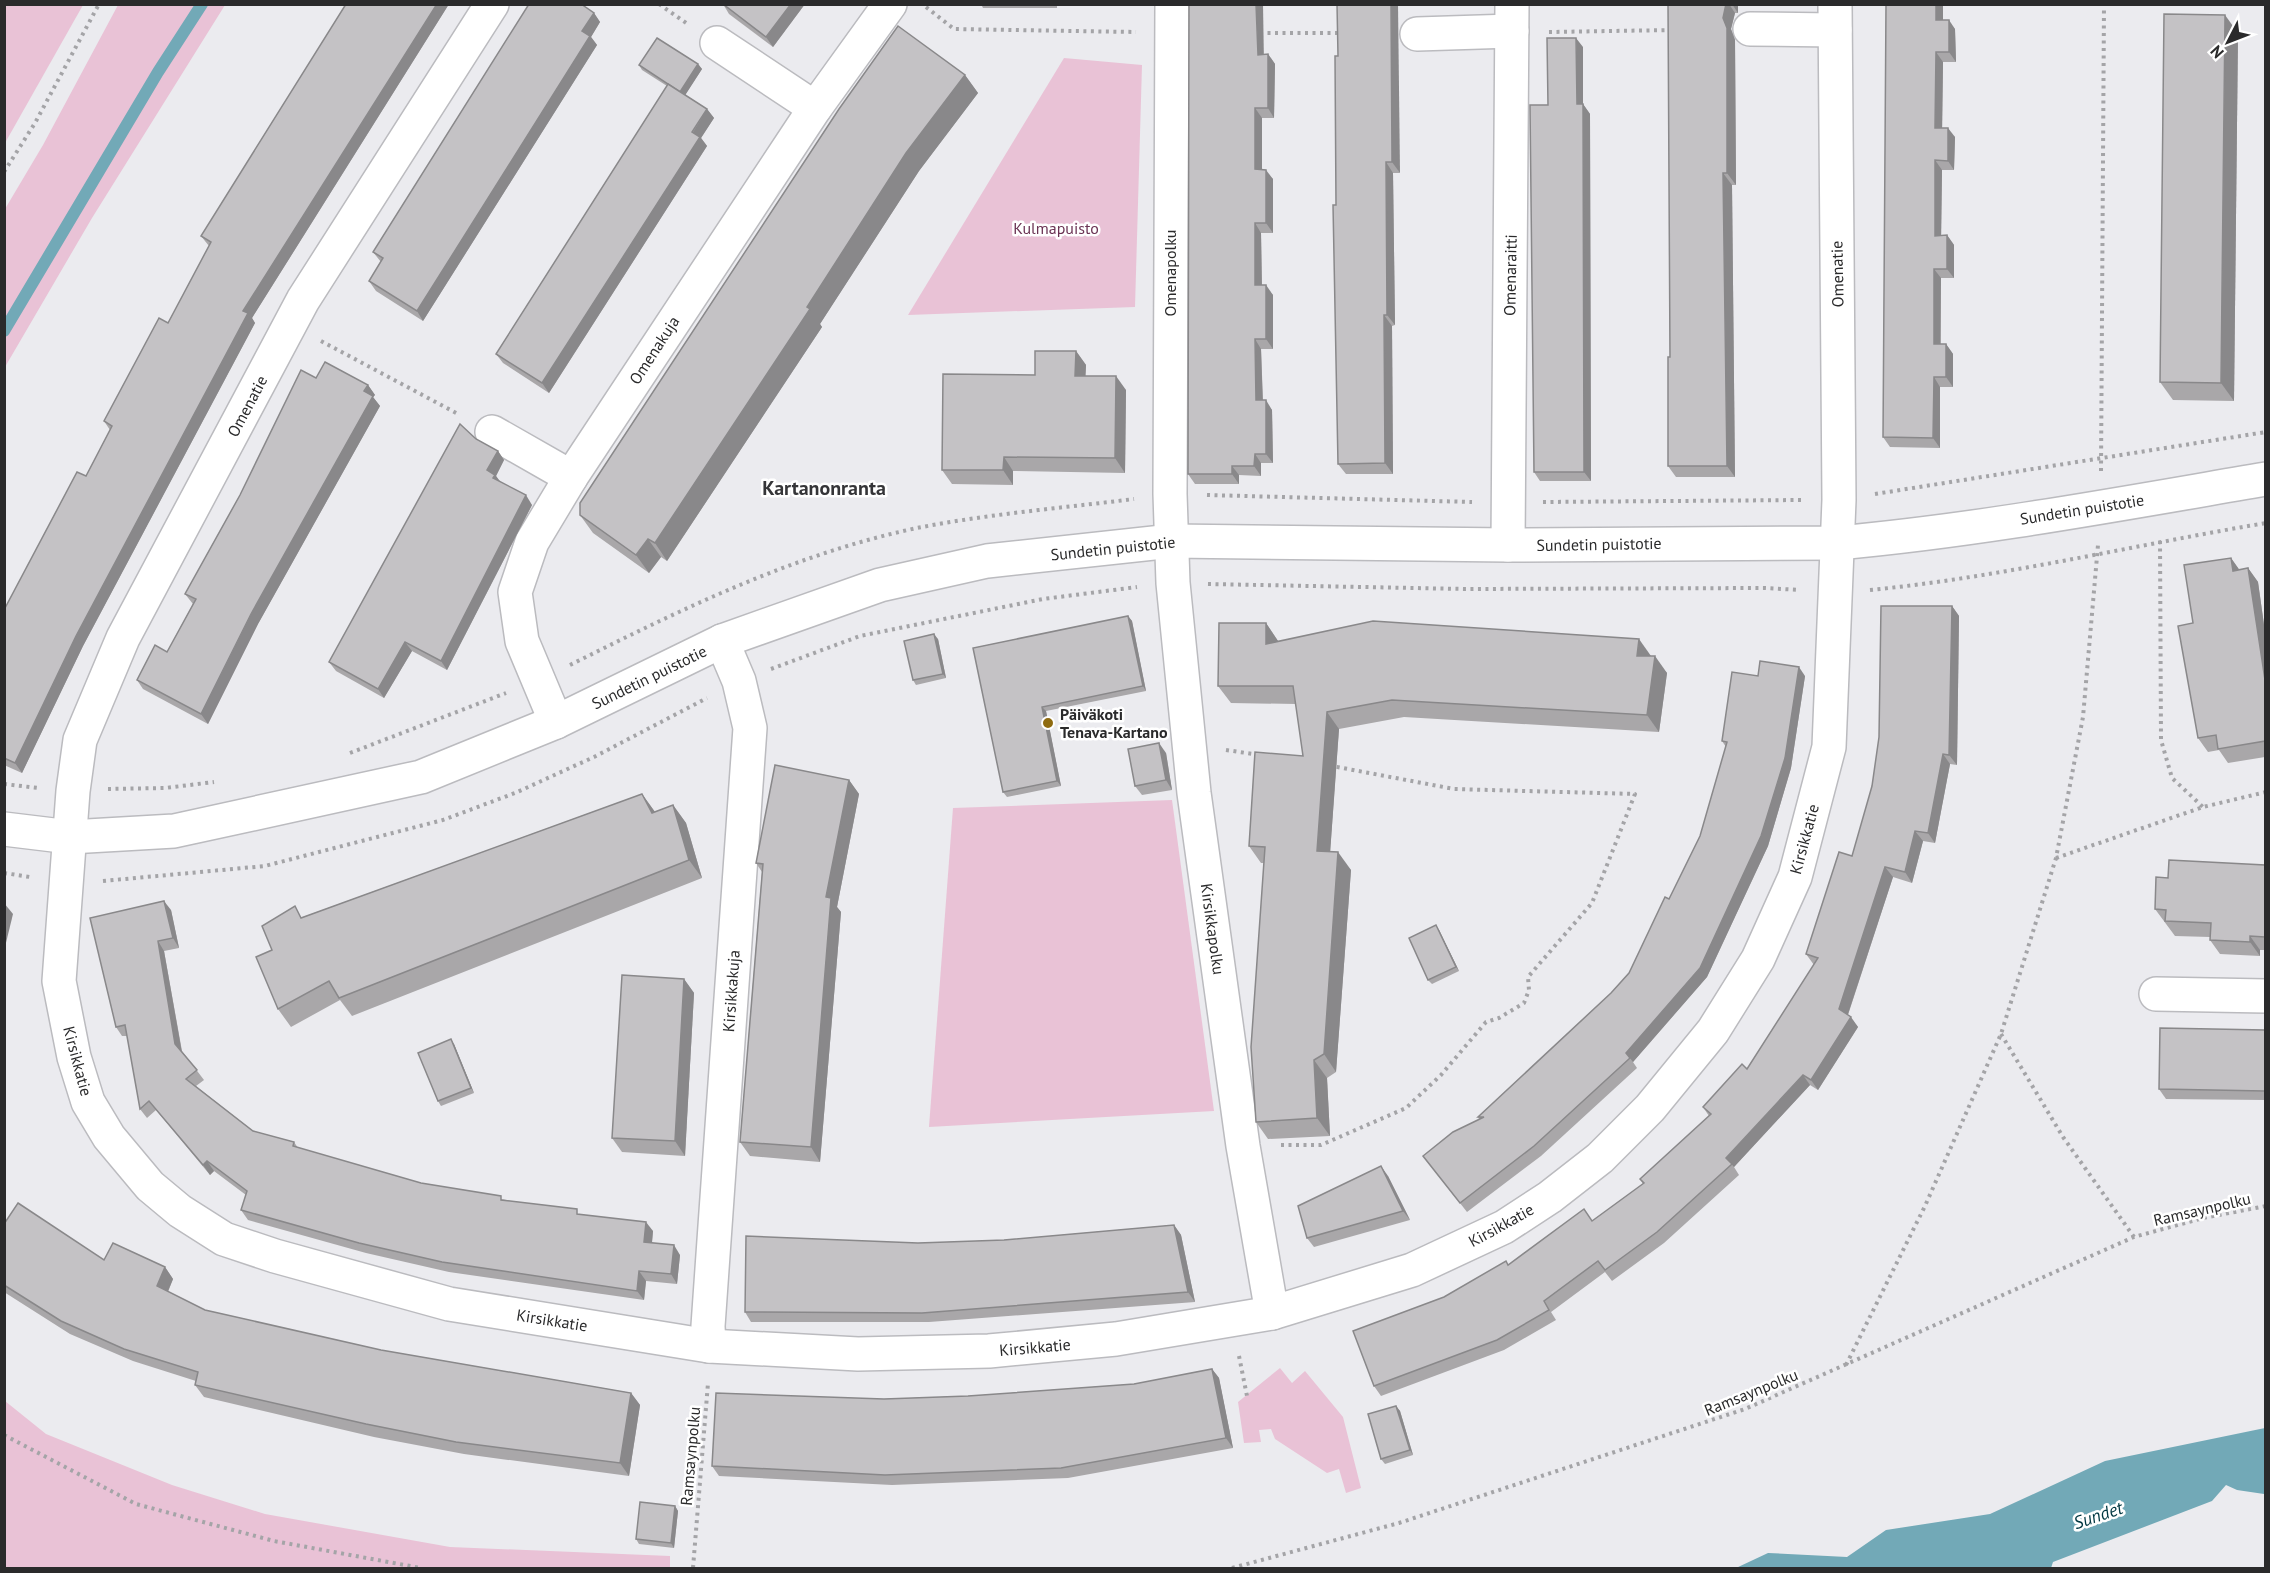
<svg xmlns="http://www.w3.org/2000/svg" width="2270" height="1573" font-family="'PT Sans',sans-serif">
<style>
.green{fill:#e9c2d6}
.water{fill:#72a9b7}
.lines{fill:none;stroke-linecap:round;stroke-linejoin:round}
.stream{stroke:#72a9b7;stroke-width:12}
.minor-casing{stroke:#bbbbbf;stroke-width:36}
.path{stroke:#a4a4a7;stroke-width:4;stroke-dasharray:3 4.5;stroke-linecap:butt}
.minor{stroke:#fff;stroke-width:33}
.wall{fill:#a9a7a9}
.shaded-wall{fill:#89888a}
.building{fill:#c4c2c5;stroke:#89888a;stroke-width:1.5}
.poi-dot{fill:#8f6b10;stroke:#fff;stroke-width:2}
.labels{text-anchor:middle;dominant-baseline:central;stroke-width:5;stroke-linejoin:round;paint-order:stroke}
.park-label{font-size:16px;fill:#6a3253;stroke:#fff}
.street-label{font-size:16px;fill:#2a2a2b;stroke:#fff}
.poi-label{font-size:16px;font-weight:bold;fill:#2a2a2b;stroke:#fff;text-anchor:start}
.water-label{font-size:18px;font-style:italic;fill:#003741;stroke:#fff}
.quarter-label{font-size:20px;font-weight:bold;fill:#353538;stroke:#fff}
</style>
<rect width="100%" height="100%" fill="#ebebef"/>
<!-- green -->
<g class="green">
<polygon points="5,4 83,5 5,143 4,5"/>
<polygon points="118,5 225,5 92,218 5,367 5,209 43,145"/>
<polygon points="1064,58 1142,65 1135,307 908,315"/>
<polygon points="1172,800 1214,1111 929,1127 953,808"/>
<polygon points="1280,1368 1292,1383 1305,1371 1343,1417 1361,1488 1346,1493 1339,1469 1327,1473 1275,1439 1271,1429 1259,1430 1261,1442 1244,1443 1238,1402"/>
<polygon points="5,1401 46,1434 172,1485 265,1514 450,1547 670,1556 670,1568 5,1568"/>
</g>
<!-- water -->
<polygon class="water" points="2265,1428 2264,1494 2237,1490 2226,1485 2212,1501 2053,1562 2051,1568 1736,1568 1768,1553 1847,1557 1886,1530 1990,1514 2105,1461"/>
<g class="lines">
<!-- stream -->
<polyline class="stream" points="4,331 158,72 202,4"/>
<defs>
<g id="minor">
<polyline points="492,4 303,300 123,638 80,740 73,791 59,981 74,1057 88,1102 109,1137 150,1186 180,1211 224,1239 275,1256 449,1304 709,1346 858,1354 989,1351 1116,1339 1272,1313 1412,1270 1504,1227 1550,1197 1600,1158 1650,1108 1713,1031 1758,959 1795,877 1829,747 1839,500 1835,4"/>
<polyline points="1172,4 1170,494 1173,583 1194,793 1243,1146 1272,1313"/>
<polyline points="1750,29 1835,30"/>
<polyline points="1417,34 1512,31"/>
<polyline points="717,43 815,108"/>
<polyline points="492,432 571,477"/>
<polyline points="1508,545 1512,4"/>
<polyline points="556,722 522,641 515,592 532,542 571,477 815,108 890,4"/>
<path d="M4,829L70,837L174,831L421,777L556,722L722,641L880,585L987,561L1172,541L1508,545L1837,543C1981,530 2124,503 2266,479"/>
<polyline points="2156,994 2266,996"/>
<polyline points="709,1346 708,1326 750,728 739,681 722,641"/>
</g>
</defs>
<!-- minor casing -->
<use href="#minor" class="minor-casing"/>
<!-- path -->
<g class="path">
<polyline points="659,4 689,25"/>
<polyline points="926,7 954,29 1136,32"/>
<polyline points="1549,32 1673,30"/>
<polyline points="1260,33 1343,33"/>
<polyline points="4,172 35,123 99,4"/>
<polyline points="321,341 460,415"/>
<polyline points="2101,471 2104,4"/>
<polyline points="1875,494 2266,432"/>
<polyline points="1207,495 1472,502"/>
<polyline points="1543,502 1802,500"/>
<polyline points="2160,541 2161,740 2172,778 2203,807"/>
<polyline points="1208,584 1465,589 1765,588 1800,590"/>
<path d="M1870,590C2003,577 2134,545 2266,523"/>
<path d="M570,665C682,609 794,554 917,528C988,514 1062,508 1134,499"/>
<polyline points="771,669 860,636 1043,599 1137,587"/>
<polyline points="1226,750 1260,755"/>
<polyline points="350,753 506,693"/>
<polyline points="4,784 38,788"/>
<polyline points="108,789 165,788 214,782"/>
<polyline points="2056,858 2203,807 2266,792"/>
<polyline points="4,873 30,877"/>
<polyline points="103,881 265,866 443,820 515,793 594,757 707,698"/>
<polyline points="2001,1034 2063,1137 2134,1237"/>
<polyline points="1281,1145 1321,1145 1406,1108 1441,1075 1486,1022 1499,1018 1524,1003 1529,990 1528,977 1592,903 1635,794 1454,789 1332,766"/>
<polyline points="1239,1356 1247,1396"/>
<polyline points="1846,1365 1925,1206 2001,1034 2056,858 2083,717 2098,545"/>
<polyline points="4,1435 136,1504 274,1541 421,1568"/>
<polyline points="693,1568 708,1383"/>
<polyline points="1232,1568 1399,1523 1745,1409 2134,1237 2203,1218 2266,1206"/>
</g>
<!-- minor -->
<use href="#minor" class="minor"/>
</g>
<!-- wall -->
<g class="wall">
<polygon points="346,4 449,4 252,318 255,323 83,646 22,773 4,765 4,610 86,476 110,430 104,421 168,323 209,246 201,236"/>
<polygon points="723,4 805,4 773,47 729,14"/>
<polygon points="981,4 1057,4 1057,8 983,8"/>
<polygon points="1668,4 1738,4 1738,13 1735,13 1731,29 1735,40 1736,185 1732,185 1735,477 1676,477 1668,466 1670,357"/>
<polygon points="1886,4 1943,20 1955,29 1956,62 1943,62 1942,128 1955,137 1954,170 1942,170 1941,236 1947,235 1954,245 1954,278 1941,278 1941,344 1946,344 1953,354 1953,387 1940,387 1940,448 1890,447 1883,437"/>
<polygon points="594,13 600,22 591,37 597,45 423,321 376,291 369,281 381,262 373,252"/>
<polygon points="2238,33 2234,401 2173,400 2160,382"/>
<polygon points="1583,47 1583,104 1590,114 1591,481 1540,481 1534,472 1548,105"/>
<polygon points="1268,54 1275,64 1274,118 1262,118 1262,170 1273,179 1273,233 1261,233 1262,285 1273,295 1273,349 1261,349 1263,400 1272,410 1273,463 1261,463 1261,476 1239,475 1239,484 1195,484 1188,474 1264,55"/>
<polygon points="1338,56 1400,173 1393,173 1395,325 1392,326 1393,474 1346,474 1338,464 1336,205"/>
<polygon points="698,64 702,69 685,95 707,109 714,118 701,138 707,146 549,393 503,363 496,354 667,86 642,70 639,65"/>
<polygon points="965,75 978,93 919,171 820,324 822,327 667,561 661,557 649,573 593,533 580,515"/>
<polygon points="1076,351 1086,365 1085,376 1126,390 1125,473 1013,471 1013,485 952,484 942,470 1035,375"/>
<polygon points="316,378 368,385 375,395 373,397 380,406 258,624 208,724 143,689 137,680 167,652 193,604 185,594 240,495"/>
<polygon points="476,439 498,451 504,460 496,476 500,482 532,505 447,670 412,651 384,698 336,671 329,662"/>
<polygon points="2231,558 2239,570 2248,568 2258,582 2265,632 2265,757 2228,763 2219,750 2208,752 2198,738 2193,623"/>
<polygon points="1952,606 1959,616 1957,765 1950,764 1935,843 1923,841 1912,883 1893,877 1848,1015 1858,1027 1818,1090 1810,1085 1734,1167 1739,1175 1664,1243 1612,1281 1605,1272 1551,1312 1556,1320 1504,1350 1381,1396 1374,1386 1509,1265 1592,1221 1643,1184 1640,1179 1709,1116 1703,1107 1747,1069 1814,965 1806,954 1852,856"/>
<polygon points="1128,616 1132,621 1146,691 1046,711 1061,786 1007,797 1003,792 973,648"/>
<polygon points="1266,623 1278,641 1651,656 1667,673 1659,732 1404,717 1339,729 1330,852 1351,870 1336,1072 1327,1078 1330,1136 1268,1139 1256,1122 1264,863 1261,863 1249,846 1303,756 1296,704 1231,703 1218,686"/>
<polygon points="938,639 946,678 916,685 913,680"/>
<polygon points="1758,676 1805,676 1791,768 1768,846 1707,977 1633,1062 1637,1068 1541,1156 1467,1212 1423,1156 1479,1119 1478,1117 1611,993 1629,973 1669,899 1700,836 1726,747 1722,741"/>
<polygon points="1166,753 1172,790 1142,795 1135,786"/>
<polygon points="849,780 859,794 837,907 841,912 820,1162 750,1156 740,1142 762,872 756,863"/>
<polygon points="642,794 655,812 673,805 686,823 702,878 352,1016 340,1000 291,1027 278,1009 272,950 303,917"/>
<polygon points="2265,865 2265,950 2260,950 2260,956 2220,954 2210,940 2210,937 2175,936 2155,909 2168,878"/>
<polygon points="171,910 179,948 164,951 182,1051 204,1080 196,1086 253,1131 294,1142 298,1148 421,1183 581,1215 653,1231 652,1243 680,1255 677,1284 646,1281 644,1300 449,1272 366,1253 248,1220 241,1210 246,1195 214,1171 210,1175 156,1110 147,1118 140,1109 127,1036 122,1036 116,1027"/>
<polygon points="1439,930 1459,971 1432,984 1428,980"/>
<polygon points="684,979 694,993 685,1156 622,1152 612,1138"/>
<polygon points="2265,1030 2265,1100 2166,1099 2159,1089"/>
<polygon points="454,1044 474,1093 441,1106 438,1101"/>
<polygon points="1388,1176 1410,1220 1314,1247 1307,1238"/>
<polygon points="4,1224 104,1260 165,1267 173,1279 168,1292 205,1310 381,1350 631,1393 640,1405 629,1476 464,1454 374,1437 204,1397 195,1385 196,1381 133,1361 70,1334 4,1292"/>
<polygon points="1174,1225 1181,1235 1195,1302 929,1322 751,1322 745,1312 918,1243 1004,1240"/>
<polygon points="1212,1369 1219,1378 1233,1448 1068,1478 892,1485 719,1476 712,1466 884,1399 968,1396 1134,1384"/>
<polygon points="1396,1406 1400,1411 1413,1455 1385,1464 1381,1459"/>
<polygon points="675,1506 678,1511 674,1548 639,1544 636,1539"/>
</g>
<!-- shaded-wall -->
<g class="shaded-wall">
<polygon points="437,4 449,4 252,318 255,323 83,646 22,773 15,763 76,636 243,311"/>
<polygon points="791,4 805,4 773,47 766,37"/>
<polygon points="1256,4 1263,4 1264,64 1258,55"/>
<polygon points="1391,4 1398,4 1400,173 1392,162"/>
<polygon points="1726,4 1729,4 1735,13 1731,29 1735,40 1736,185 1727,173 1723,18"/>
<polygon points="1732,4 1738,4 1738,13"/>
<polygon points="1936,4 1943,4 1943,30 1936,20"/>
<polygon points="594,13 600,22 591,37 597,45 423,321 417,311 582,31"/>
<polygon points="2225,15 2238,33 2234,401 2221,383"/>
<polygon points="1949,20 1955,29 1956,62 1949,52"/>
<polygon points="1576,38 1583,47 1583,104 1590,114 1591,481 1584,472"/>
<polygon points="1936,52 1943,62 1942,137 1935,128"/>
<polygon points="1268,54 1275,64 1274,118 1268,108"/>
<polygon points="698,64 702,69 684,97 680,92"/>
<polygon points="965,75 978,93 919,171 820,324 822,327 667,561 655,543 906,153"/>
<polygon points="1255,108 1262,118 1262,179 1255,169"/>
<polygon points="707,109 714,118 701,138 707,146 549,393 542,383"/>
<polygon points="1948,128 1955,137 1954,170 1948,161"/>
<polygon points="1935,160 1942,170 1941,245 1935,236"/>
<polygon points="1386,162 1393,173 1395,325 1387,315"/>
<polygon points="1266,170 1273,179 1273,233 1266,223"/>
<polygon points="1723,173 1732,185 1735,477 1727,466"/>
<polygon points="1255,223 1261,233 1262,295 1255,285"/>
<polygon points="1947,235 1954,245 1954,278 1947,269"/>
<polygon points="1934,269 1941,278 1940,353 1934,344"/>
<polygon points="1266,285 1273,295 1273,349 1266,339"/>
<polygon points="1384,315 1392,326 1393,474 1385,463"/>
<polygon points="1255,339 1261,349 1263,410 1256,400"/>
<polygon points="1946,344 1953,354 1953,387 1946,377"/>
<polygon points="1076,351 1086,365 1085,390 1075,376"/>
<polygon points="1116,376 1126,390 1125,473 1115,458"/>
<polygon points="1934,377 1940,387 1940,448 1933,438"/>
<polygon points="368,385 375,395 373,397 380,406 258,624 208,724 201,714 251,614"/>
<polygon points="1266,400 1272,410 1273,463 1266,454"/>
<polygon points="498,451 504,460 496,476 502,484 500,488 487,470"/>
<polygon points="1255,454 1261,463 1261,476 1254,466"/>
<polygon points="1004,457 1013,471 1013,485 1003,470"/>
<polygon points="1232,466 1239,475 1239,484 1232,474"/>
<polygon points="526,495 532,505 447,670 441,661"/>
<polygon points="648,539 661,557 649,573 636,555"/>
<polygon points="2231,558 2241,572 2233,571"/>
<polygon points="2248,568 2258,582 2265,632 2265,680"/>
<polygon points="1952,606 1959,616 1957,765 1949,755"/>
<polygon points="1128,616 1132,621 1146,691 1143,686"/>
<polygon points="1266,623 1278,641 1278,662 1266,644"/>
<polygon points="934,634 938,639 946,678 943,674"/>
<polygon points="1639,639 1651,656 1637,656"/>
<polygon points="405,642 412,651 384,698 378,689"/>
<polygon points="1655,656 1667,673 1659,732 1647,715"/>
<polygon points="1799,667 1805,676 1791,768 1768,846 1707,977 1633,1062 1626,1053"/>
<polygon points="1042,707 1046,711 1061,786 1057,781"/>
<polygon points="1327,712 1339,729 1329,868 1317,851"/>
<polygon points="1159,743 1166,753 1172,790 1166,780"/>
<polygon points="1943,754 1950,764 1935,843 1928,833"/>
<polygon points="849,780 859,794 837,907 841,912 820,1162 811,1147 826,897"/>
<polygon points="642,794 655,812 652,813"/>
<polygon points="673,805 686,823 702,878 689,860"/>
<polygon points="1915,831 1923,841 1912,883 1905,872"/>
<polygon points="1338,852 1351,870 1336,1072 1324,1054"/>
<polygon points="1885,867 1893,877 1846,1020 1839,1009"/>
<polygon points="164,901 171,910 179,948 173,938"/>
<polygon points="4,903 13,914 4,951"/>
<polygon points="1436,925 1439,930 1459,971 1456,967"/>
<polygon points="2250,936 2260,950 2260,956 2250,942"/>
<polygon points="158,941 164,951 182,1053 175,1044"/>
<polygon points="684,979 694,993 685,1156 675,1141"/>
<polygon points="1851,1017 1858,1027 1818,1090 1811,1080"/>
<polygon points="451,1039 454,1044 474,1093 471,1088"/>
<polygon points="1314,1060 1327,1078 1330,1136 1317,1118"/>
<polygon points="1803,1075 1810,1085 1734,1167 1726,1158"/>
<polygon points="207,1161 214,1171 210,1175 203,1165"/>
<polygon points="1381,1166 1388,1176 1410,1220 1403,1211"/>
<polygon points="646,1222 653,1231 651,1252 644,1242"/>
<polygon points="1174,1225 1181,1235 1195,1302 1188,1292"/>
<polygon points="674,1245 680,1255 677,1284 671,1274"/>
<polygon points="165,1267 173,1279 165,1298 157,1286"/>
<polygon points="639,1271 646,1281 644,1300 637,1291"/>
<polygon points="1212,1369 1219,1378 1233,1448 1226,1438"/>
<polygon points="631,1393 640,1405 629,1476 620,1463"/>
<polygon points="1396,1406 1400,1411 1413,1455 1410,1450"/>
<polygon points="675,1506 678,1511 674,1548 671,1543"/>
</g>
<!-- building -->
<g class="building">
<polygon points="346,4 437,4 243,311 248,313 76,636 15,763 4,758 4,610 77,472 86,476 112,426 104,421 159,318 168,323 211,242 201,236"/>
<polygon points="529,4 581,4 594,13 582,31 590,36 417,311 369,281 383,258 373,252"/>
<polygon points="723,4 791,4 766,37"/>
<polygon points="1189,4 1256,4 1258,55 1268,54 1268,108 1255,108 1255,169 1266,170 1266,223 1255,223 1255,285 1266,285 1266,339 1255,339 1256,400 1266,400 1266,454 1255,454 1254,466 1232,466 1232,474 1188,474"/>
<polygon points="1337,4 1391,4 1392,162 1386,162 1387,315 1384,315 1385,463 1338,464 1333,205 1336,205 1335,56 1338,56"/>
<polygon points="1668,4 1726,4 1723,18 1727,28 1727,173 1723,173 1727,466 1668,466 1668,357 1670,357"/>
<polygon points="1886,4 1936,4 1936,20 1949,20 1949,52 1936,52 1935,128 1948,128 1948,161 1935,160 1935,236 1947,235 1947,269 1934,269 1934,344 1946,344 1946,377 1934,377 1933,438 1883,437"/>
<polygon points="2164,14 2225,15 2221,383 2160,382"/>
<polygon points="898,26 965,75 906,153 807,307 810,309 655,543 648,539 636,555 580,515 580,503 839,109"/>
<polygon points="657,38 698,64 680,92 639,65"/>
<polygon points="1547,38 1576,38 1577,104 1583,104 1584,472 1534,472 1530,105 1548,105"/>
<polygon points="668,84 707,109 692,132 700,137 542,383 496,354"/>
<polygon points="1035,351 1076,351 1075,376 1116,376 1115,458 1004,457 1003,470 942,470 943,374 1035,375"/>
<polygon points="325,362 368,385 364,391 373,396 251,614 201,714 137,680 155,645 167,652 196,599 185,594 240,495 301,370 316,378"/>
<polygon points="460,424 476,439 498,451 487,470 495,475 493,478 526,495 441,661 405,642 378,689 329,662"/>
<polygon points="2231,558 2233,571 2248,568 2265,680 2265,741 2218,749 2216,735 2198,738 2178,626 2193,623 2184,565"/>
<polygon points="1881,606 1952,606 1949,755 1943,754 1928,833 1915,831 1905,872 1885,867 1839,1009 1851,1017 1811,1080 1803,1075 1726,1158 1732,1164 1657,1232 1605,1270 1598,1261 1544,1301 1549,1310 1497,1340 1374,1386 1353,1331 1444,1297 1506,1261 1508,1265 1584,1209 1592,1221 1644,1183 1640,1179 1711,1114 1703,1107 1742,1064 1747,1069 1818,958 1806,954 1839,852 1852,856 1872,786 1879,737"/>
<polygon points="1128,616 1143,686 1042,707 1057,781 1003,792 973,648"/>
<polygon points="1373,621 1639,639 1637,656 1655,656 1647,715 1392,700 1327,712 1317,851 1338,852 1324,1054 1314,1060 1317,1118 1256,1122 1251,1047 1265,847 1249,846 1255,752 1303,756 1293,686 1218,686 1219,623 1266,623 1266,644"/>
<polygon points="934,634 943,674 913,680 904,641"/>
<polygon points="1760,661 1799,667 1785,758 1761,836 1700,968 1626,1053 1630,1058 1534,1146 1460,1203 1423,1156 1453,1132 1484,1117 1478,1117 1611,993 1629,973 1665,897 1669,899 1700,836 1727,742 1722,741 1732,672 1758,676"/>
<polygon points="1159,743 1166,780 1135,786 1128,749"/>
<polygon points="775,765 849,780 826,897 831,898 811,1147 740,1142 763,864 756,863"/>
<polygon points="642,794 652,813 673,805 689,860 339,998 329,981 278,1009 256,957 272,950 262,926 295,906 301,918"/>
<polygon points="2169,860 2265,865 2265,937 2250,936 2250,942 2210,940 2211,923 2165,921 2166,910 2155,909 2156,877 2168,878"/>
<polygon points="164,901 173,938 158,941 175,1044 197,1070 186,1079 253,1131 294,1142 293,1146 421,1183 501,1196 501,1200 577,1209 577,1214 646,1222 644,1242 674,1245 671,1274 639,1271 637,1291 442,1262 359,1243 241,1210 247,1191 207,1161 203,1165 149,1101 140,1109 125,1025 116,1027 90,918"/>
<polygon points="1436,925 1456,967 1428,980 1409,938"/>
<polygon points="622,975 684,979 675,1141 612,1138"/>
<polygon points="2160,1028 2265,1030 2265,1091 2159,1089"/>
<polygon points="451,1039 471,1088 438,1101 418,1053"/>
<polygon points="1381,1166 1403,1211 1307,1238 1298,1206"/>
<polygon points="18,1203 104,1260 113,1243 165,1267 157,1286 205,1310 381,1350 631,1393 620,1463 456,1442 366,1424 195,1385 198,1372 124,1349 61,1321 4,1285 4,1224"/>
<polygon points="1174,1225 1188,1292 922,1313 745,1312 746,1236 918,1243 1004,1240"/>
<polygon points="1212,1369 1226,1438 1061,1468 885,1475 712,1466 716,1393 884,1399 968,1396 1134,1384"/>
<polygon points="1396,1406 1410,1450 1381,1459 1368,1414"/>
<polygon points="640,1502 675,1506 671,1543 636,1539"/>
</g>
<!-- markers -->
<circle class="poi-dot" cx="1048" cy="723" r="6"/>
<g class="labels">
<!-- park labels -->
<g class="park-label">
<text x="1056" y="228">Kulmapuisto</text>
</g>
<!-- street labels -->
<g class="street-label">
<text transform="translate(1170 273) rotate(-90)">Omenapolku</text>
<text transform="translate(1837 274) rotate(-91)">Omenatie</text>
<text transform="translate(1510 275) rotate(-89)">Omenaraitti</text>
<text transform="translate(654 350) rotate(-57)">Omenakuja</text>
<text transform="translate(247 406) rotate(-62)">Omenatie</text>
<text transform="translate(2082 509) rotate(-9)">Sundetin puistotie</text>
<text transform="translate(1599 544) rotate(-1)">Sundetin puistotie</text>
<text transform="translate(1113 548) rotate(-6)">Sundetin puistotie</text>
<text transform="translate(649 677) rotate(-26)">Sundetin puistotie</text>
<text transform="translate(1804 839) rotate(-75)">Kirsikkatie</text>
<text transform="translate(1213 929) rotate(82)">Kirsikkapolku</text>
<text transform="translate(731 991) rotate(-86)">Kirsikkakuja</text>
<text transform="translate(78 1061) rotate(75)">Kirsikkatie</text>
<text transform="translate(2202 1209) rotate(-13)">Ramsaynpolku</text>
<text transform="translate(1501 1225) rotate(-29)">Kirsikkatie</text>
<text transform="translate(552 1320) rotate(9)">Kirsikkatie</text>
<text transform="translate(1035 1347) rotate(-5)">Kirsikkatie</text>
<text transform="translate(1751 1392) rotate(-22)">Ramsaynpolku</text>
<text transform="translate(690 1456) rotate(-85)">Ramsaynpolku</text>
</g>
<!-- poi labels -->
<g class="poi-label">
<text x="1060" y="714">Päiväkoti<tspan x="1060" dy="18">Tenava-Kartano</tspan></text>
</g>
<!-- water labels -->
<g class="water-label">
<text transform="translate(2098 1515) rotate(-19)">Sundet</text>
</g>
<!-- quarter labels -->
<g class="quarter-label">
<text x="824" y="488">Kartanonranta</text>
</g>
</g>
<!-- border -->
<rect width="2270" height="1573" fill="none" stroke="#2a2a2b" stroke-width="12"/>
<!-- north arrow -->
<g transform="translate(2228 42) rotate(228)" stroke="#ffffff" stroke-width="4.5" paint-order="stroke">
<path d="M0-4.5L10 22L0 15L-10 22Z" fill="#2a2a2b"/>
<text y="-9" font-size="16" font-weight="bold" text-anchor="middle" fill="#2a2a2b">N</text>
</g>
</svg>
